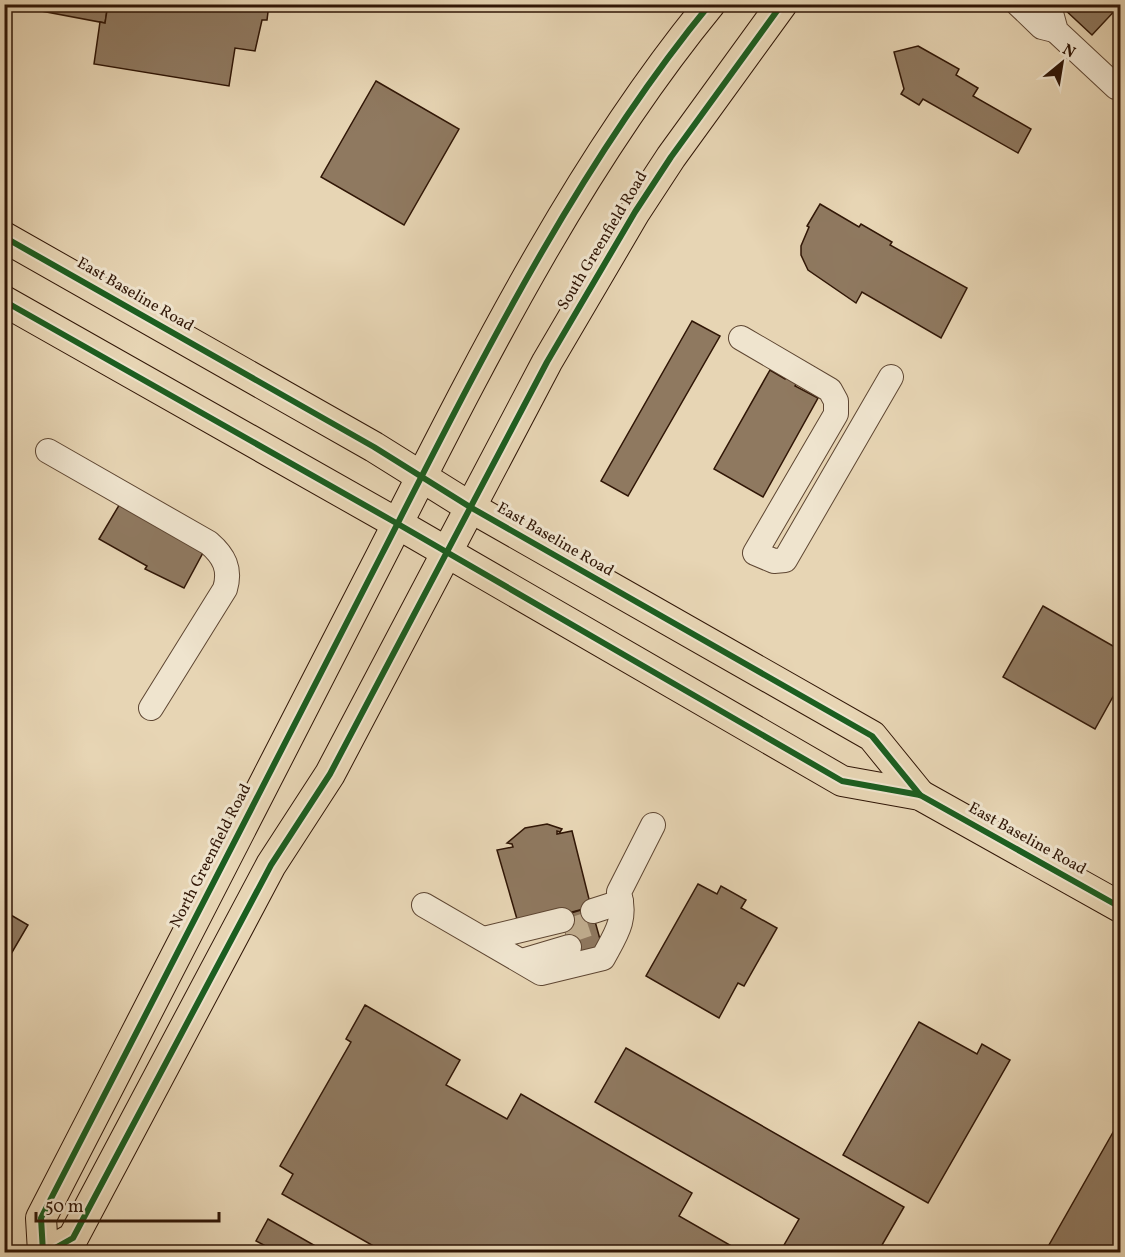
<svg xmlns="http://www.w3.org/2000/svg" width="1125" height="1257" font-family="Vollkorn,serif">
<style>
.building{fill:#8f7960;stroke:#301606;stroke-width:1.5}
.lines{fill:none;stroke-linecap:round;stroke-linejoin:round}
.minor-tunnel{stroke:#c2af91;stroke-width:24;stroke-dasharray:24 12;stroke-linecap:butt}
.minor-casing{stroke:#5e4632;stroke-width:26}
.major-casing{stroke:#301606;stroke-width:32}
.minor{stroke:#efe4ce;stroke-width:24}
.major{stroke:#e7d5b4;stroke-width:30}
.cycleway-casing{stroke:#efe4ce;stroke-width:10}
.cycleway{stroke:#1b5e20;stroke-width:6}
.labels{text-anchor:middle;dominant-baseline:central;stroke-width:6;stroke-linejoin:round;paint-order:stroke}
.street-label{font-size:16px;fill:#301606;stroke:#efe4ce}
</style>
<rect width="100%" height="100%" fill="#e7d5b4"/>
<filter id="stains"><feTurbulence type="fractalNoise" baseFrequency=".00333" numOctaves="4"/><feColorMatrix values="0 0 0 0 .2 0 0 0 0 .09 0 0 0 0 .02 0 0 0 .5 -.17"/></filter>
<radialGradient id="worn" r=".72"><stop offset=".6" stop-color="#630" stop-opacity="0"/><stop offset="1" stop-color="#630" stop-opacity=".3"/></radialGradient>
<!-- building -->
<g class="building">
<polygon points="4,4 108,4 105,23"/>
<polygon points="108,4 269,4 267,20 262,20 255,51 235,48 229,86 94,64 100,22 105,23"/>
<polygon points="1051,4 1120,4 1120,5 1092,35 1062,7 1058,11"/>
<polygon points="918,46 959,69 956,75 978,88 973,96 1031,129 1018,153 923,99 919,105 901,94 904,89 894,52"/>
<polygon points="376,81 459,129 404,225 321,177"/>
<polygon points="820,204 859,227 861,224 892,242 890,245 967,288 941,338 862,292 856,303 808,270 801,255 801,246 809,227 807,226"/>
<polygon points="692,321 720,336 628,496 601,481"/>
<polygon points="770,370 785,379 787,375 798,381 795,386 818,398 763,497 714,469"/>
<polygon points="121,502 205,549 184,588 145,569 147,566 99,539"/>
<polygon points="1043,606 1120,650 1120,684 1095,729 1003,677"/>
<polygon points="547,824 562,829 560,832 557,831 557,834 572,831 591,907 519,926 497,850 513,847 512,844 507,843 525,828"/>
<polygon points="698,884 717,894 721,886 746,900 741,908 777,928 744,986 738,983 719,1018 646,976"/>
<polygon points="591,907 605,957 575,965 561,916"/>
<polygon points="4,911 28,925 4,966"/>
<polygon points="365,1005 460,1060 446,1085 507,1119 521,1094 692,1193 679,1216 742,1252 384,1252 282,1194 293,1174 280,1166 351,1042 346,1039"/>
<polygon points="919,1022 977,1054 982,1044 1010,1060 928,1203 843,1155"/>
<polygon points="626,1048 904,1207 878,1252 780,1252 799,1219 595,1102"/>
<polygon points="1120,1120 1120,1252 1045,1252"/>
<polygon points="268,1219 326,1252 277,1252 256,1241"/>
</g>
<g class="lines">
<!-- minor-tunnel -->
<polyline class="minor-tunnel" points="565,932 595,922"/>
<defs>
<g id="minor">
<polyline points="1018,4 1042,27 1054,30"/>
<polyline points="1041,4 1051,13 1056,31 1116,87"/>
<polyline points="741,338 830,390 836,401 836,414 755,553 774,561 785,560 891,377"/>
<path d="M48,451L209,543C224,556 231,569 225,589L151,708"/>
<path d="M424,905L541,973L603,958C616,934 627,920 619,892L653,825"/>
<polyline points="593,911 621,902"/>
<polyline points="484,939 562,920"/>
<polyline points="522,961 569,947"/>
</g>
<g id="major">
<polyline points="4,237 374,447 470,507 872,736 920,795"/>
<polyline points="4,301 398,524 842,781 920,795 1120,907"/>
<path d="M43,1252L41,1218C155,997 268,776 382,554C477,368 576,167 710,4"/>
<polyline points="48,1252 73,1238 271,865 330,774 547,362 635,212 671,157 782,4"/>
</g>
</defs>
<!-- minor casing -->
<use href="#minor" class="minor-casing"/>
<!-- major casing -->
<use href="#major" class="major-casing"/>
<!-- minor -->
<use href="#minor" class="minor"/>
<!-- major -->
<use href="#major" class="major"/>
<defs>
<g id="cycleway">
<polyline points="4,237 374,447 470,507 872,736 920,795"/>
<polyline points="4,301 398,524 842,781 920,795 1120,907"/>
<path d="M43,1252L41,1218C155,997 268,776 382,554C477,368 576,167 710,4"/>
<polyline points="48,1252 73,1238 271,865 330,774 547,362 635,212 671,157 782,4"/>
</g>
</defs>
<!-- cycleway casing -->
<use href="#cycleway" class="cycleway-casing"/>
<!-- cycleway -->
<use href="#cycleway" class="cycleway"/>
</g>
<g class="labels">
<!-- street labels -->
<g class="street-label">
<text transform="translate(603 241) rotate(-59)">South Greenfield Road</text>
<text transform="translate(135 295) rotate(30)">East Baseline Road</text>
<text transform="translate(555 540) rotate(30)">East Baseline Road</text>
<text transform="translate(1027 839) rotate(29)">East Baseline Road</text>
<text transform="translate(211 856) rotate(-63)">North Greenfield Road</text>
</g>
</g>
<!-- margin -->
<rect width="1125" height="1257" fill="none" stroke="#e7d5b4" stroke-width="24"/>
<rect x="6" y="6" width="1113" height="1245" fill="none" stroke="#301606" stroke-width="3"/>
<rect x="12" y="12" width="1101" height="1233" fill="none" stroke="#301606" stroke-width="1.5"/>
<!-- north arrow -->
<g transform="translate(1062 63) rotate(30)" stroke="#efe4ce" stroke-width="4.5" paint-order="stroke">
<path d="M0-4.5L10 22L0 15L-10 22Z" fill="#301606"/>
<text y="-9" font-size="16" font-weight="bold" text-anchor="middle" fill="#301606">N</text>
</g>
<!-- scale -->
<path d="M36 1212v9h183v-9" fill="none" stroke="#301606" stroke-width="3"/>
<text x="45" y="1212" font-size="18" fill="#301606" stroke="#efe4ce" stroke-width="4.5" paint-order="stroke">50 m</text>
<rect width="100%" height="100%" filter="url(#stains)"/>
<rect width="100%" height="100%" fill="url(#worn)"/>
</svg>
